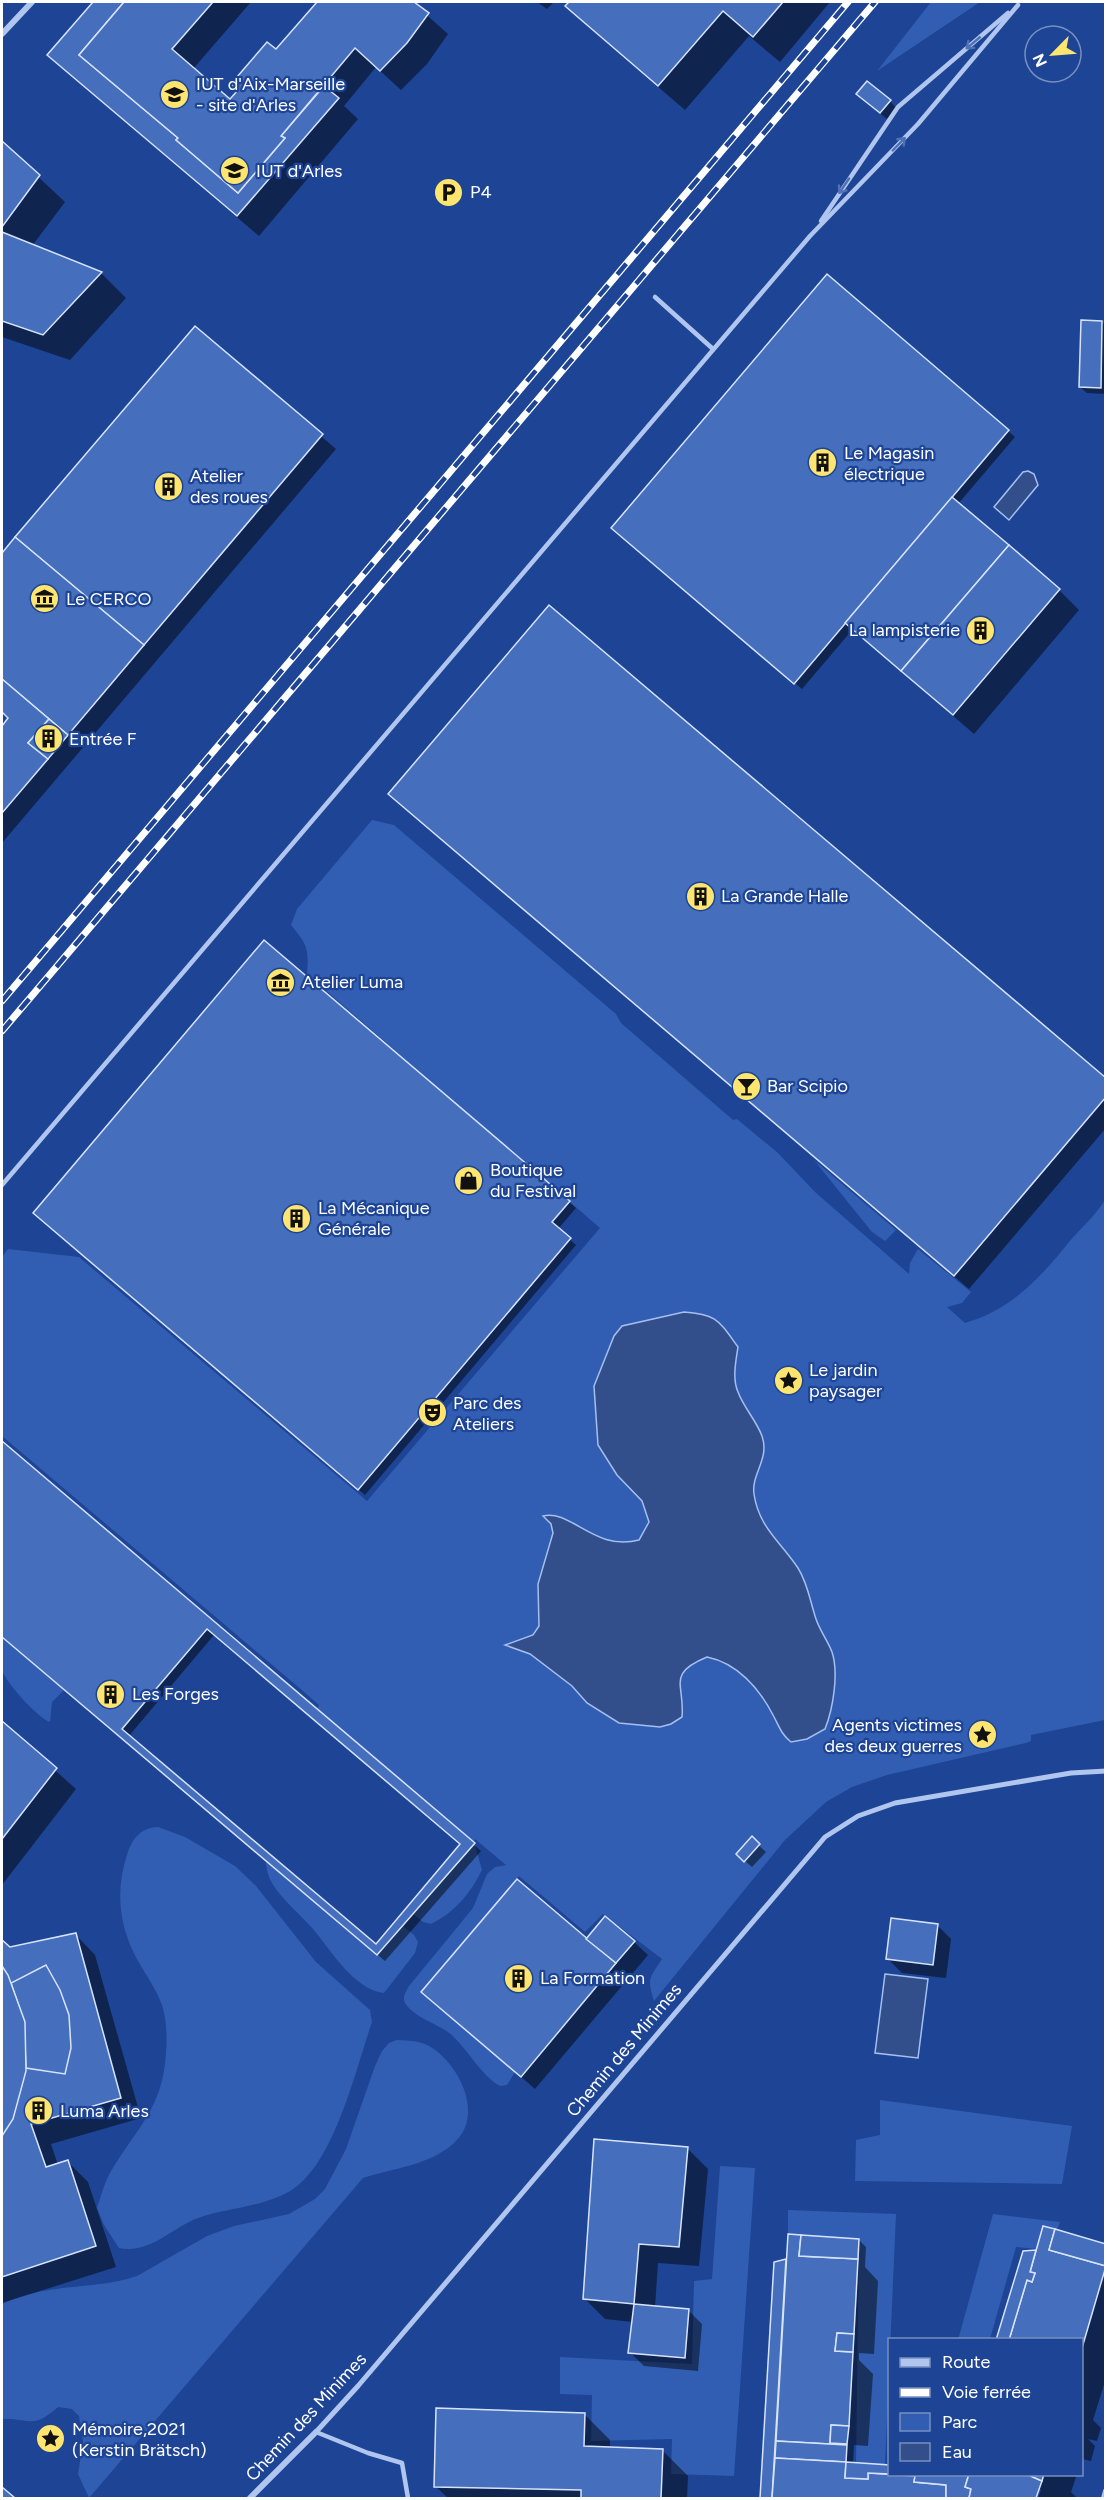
<svg xmlns="http://www.w3.org/2000/svg" width="1107" height="2500" font-family="Figtree,sans-serif">
<style>
.green{fill:#315eb3}
.water{fill:#324f8b;stroke:#a4bff1;stroke-width:1.5}
.shadow{fill:#0007;fill-rule:evenodd}
.building{fill:#456ebc;stroke:#d7e3fb;stroke-width:1.5;fill-rule:evenodd}
.lines{fill:none;stroke-linecap:round;stroke-linejoin:round}
.service{stroke:#b0c6ef;stroke-width:4.5}
.pedestrian{stroke:#b0c6ef;stroke-width:5}
.minor{stroke:#b0c6ef;stroke-width:6}
.rail-casing{stroke:#fff;stroke-width:7}
.rail{stroke:#1d4495;stroke-width:4.5;stroke-dasharray:14;stroke-linecap:butt}
.oneway{stroke:#5072b4}
.labels{text-anchor:middle;dominant-baseline:central;stroke-width:4.5;stroke-linejoin:round;paint-order:stroke}
.poi-label{font-size:18px;fill:#fff;stroke:#1d4495;text-anchor:start}
.street-label{font-size:18px;fill:#fff;stroke:#1d4495}
</style>
<rect width="100%" height="100%" fill="#1d4495"/>
<!-- green -->
<g class="green">
<polygon points="931,2 980,2 877,71"/>
<path d="M372,820L394,825L616,1014L621,1023L733,1120L737,1119L778,1153L815,1192L909,1274L910,1263L918,1249L971,1292L962,1303L947,1307L965,1323C1011,1310 1040,1278 1069,1242C1081,1228 1095,1216 1105,1200V1720L1031,1735V1741L1026,1743L887,1775L852,1787L826,1802L785,1840L654,2001C647,1978 649,1979 662,1959L603,1914L585,1932L519,1876L421,1992L515,2072L507,2085L500,2086C480,2075 468,2048 448,2032C435,2023 414,2017 405,2003C402,1998 406,1991 409,1986L473,1908L487,1874L495,1867L506,1865L475,1839L474,1842L482,1870C470,1894 455,1912 431,1924L423,1922L413,1914L473,1841L317,1709L319,1705L303,1691L2,1436V1257L8,1249L79,1257L367,1501L600,1228L307,974C309,947 307,945 291,925L297,909Z"/>
<polygon points="814,1160 896,1230 885,1241 872,1232"/>
<path d="M2,1637L64,1690L52,1702L50,1722C38,1718 6,1683 2,1670C0,1662 1,1647 2,1637Z"/>
<path d="M158,1827L185,1837L235,1866L256,1886L316,1962L370,2010L372,2022C356,2068 334,2166 290,2191C263,2207 227,2208 198,2218C171,2228 151,2254 119,2248L104,2225L97,2208C101,2196 104,2184 110,2173C132,2134 159,2113 165,2064C167,2045 168,2024 162,2005C156,1989 146,1975 138,1961C119,1927 115,1892 127,1855C132,1839 140,1828 158,1827Z"/>
<path d="M266,1861L377,1955L403,1926L414,1935L418,1942L415,1953L384,1993C354,1990 330,1949 313,1929C300,1914 282,1900 272,1883C268,1876 266,1869 266,1861Z"/>
<path d="M397,2040C409,2041 418,2040 429,2046C459,2063 486,2116 453,2144C427,2166 394,2168 363,2178L89,2498L78,2474L83,2442L79,2416L72,2409L58,2407C32,2430 31,2418 2,2419V2304C47,2282 92,2291 137,2276L207,2236L234,2226L289,2214L315,2199L325,2189L346,2149L375,2066L382,2051L389,2043Z"/>
<polygon points="880,2100 1072,2126 1062,2184 855,2181 856,2140 880,2135"/>
<polygon points="720,2166 755,2168 734,2476 671,2474 672,2439 591,2441 592,2395 560,2394 560,2357 692,2364 694,2281 712,2279"/>
<polygon points="788,2210 896,2214 885,2465 856,2463 859,2239 788,2234"/>
<polygon points="993,2214 1060,2222 1049,2250 1016,2247 990,2339 958,2340"/>
</g>
<!-- water -->
<g class="water">
<polygon points="1028,471 1034,474 1038,485 1009,520 994,507 1023,472"/>
<path d="M684,1312C717,1314 719,1321 738,1347C736,1360 732,1379 738,1392C744,1408 756,1420 762,1436C770,1459 751,1474 754,1494C759,1528 781,1542 798,1568C808,1584 810,1601 816,1619C820,1631 828,1641 832,1652C839,1673 833,1709 825,1729L807,1739L791,1742C781,1734 779,1726 773,1715C759,1688 737,1663 707,1657C666,1674 685,1684 682,1717L671,1724L660,1727L619,1723L587,1703L572,1686L530,1654L505,1645L533,1635L539,1626L538,1584L553,1533L551,1524L543,1516C571,1509 595,1552 639,1540L649,1522L642,1501L617,1475L598,1445L594,1386L614,1336L622,1326Z"/>
<polygon points="885,1974 928,1979 918,2058 875,2053"/>
</g>
<!-- shadow -->
<g class="shadow">
<polygon points="95,2 251,2 193,69 230,101 319,2 412,2 448,34 427,64 401,90 376,67 344,106 358,119 259,236 70,75 49,55"/>
<polygon points="537,2 554,2 547,9"/>
<polygon points="571,2 830,2 780,62 749,36 685,110 593,31 567,6"/>
<polygon points="865,101 890,101 896,108 887,119"/>
<polygon points="2,143 65,202 32,246 101,273 126,298 70,360 2,337"/>
<polygon points="1102,322 1106,326 1106,394 1087,393 1080,387"/>
<polygon points="195,328 336,449 2,843 2,728 9,719 2,713 2,556"/>
<polygon points="1008,431 1015,437 958,504 1059,590 1079,610 974,734 853,629 802,689 620,534"/>
<polygon points="390,794 1106,1080 1106,1128 969,1289"/>
<polygon points="569,1202 576,1208 558,1229 576,1245 365,1495 42,1220"/>
<path d="M2,1443L481,1851L385,1961L2,1637ZM214,1635L462,1844L376,1946L128,1737Z"/>
<polygon points="2,1723 76,1789 2,1885"/>
<polygon points="752,1839 766,1852 752,1867 744,1860"/>
<polygon points="937,1925 951,1939 946,1978 902,1973 888,1959"/>
<polygon points="75,1934 95,1955 141,2118 51,2144 58,2165 68,2162 88,2182 116,2267 2,2303 2,1942 10,1949"/>
<polygon points="587,1941 634,1942 648,1955 535,2089 423,1992"/>
<polygon points="687,2148 708,2169 699,2266 658,2263 655,2307 688,2310 702,2324 698,2371 644,2366 630,2352 633,2322 605,2319 585,2299"/>
<polygon points="859,2240 866,2247 865,2267 878,2281 874,2354 859,2353 859,2360 873,2374 868,2446 854,2445 853,2464 890,2466 890,2474 1077,2474 1071,2492 1077,2498 1038,2498 1041,2490 1038,2487 1035,2498 762,2498 776,2264 786,2261 788,2263"/>
<polygon points="1106,2246 1106,2378 1093,2420 1101,2428 1097,2441 1088,2439 1095,2446 1091,2461 1082,2459 1082,2340 998,2340 1024,2252"/>
<polygon points="585,2415 610,2440 610,2448 662,2450 688,2476 687,2498 448,2498 435,2486"/>
</g>
<!-- building -->
<g class="building">
<polygon points="93,2 124,2 79,55 178,138 176,140 238,193 285,138 281,136 324,86 339,98 237,216 47,55"/>
<polygon points="124,2 213,2 172,49 230,99 238,90 231,84 267,42 276,49 317,2 414,2 429,13 407,43 380,71 355,48 281,136 285,138 238,193 176,140 178,138 79,55"/>
<polygon points="569,2 783,2 753,37 723,11 658,86 565,6"/>
<polygon points="867,81 891,100 880,113 856,94"/>
<polygon points="2,141 40,175 2,227"/>
<polygon points="2,232 102,272 43,335 2,321"/>
<polygon points="827,274 1009,430 794,684 611,528"/>
<polygon points="1081,320 1102,321 1101,388 1079,387"/>
<polygon points="195,326 323,434 144,645 15,537"/>
<polygon points="952,497 1009,545 901,671 845,623"/>
<polygon points="15,537 144,645 68,735 2,679 2,553"/>
<polygon points="1009,545 1060,589 953,715 901,671"/>
<polygon points="549,605 1106,1078 1106,1097 954,1276 388,794"/>
<polygon points="2,679 49,719 28,743 48,759 2,813 2,726 8,718 2,712"/>
<polygon points="49,719 68,735 48,759 28,743"/>
<polygon points="264,940 570,1201 552,1222 571,1238 358,1490 33,1213"/>
<path d="M2,1441L475,1843L377,1955L2,1637ZM207,1629L460,1844L376,1944L122,1729Z"/>
<polygon points="2,1721 57,1768 2,1839"/>
<polygon points="752,1836 760,1844 744,1862 736,1854"/>
<polygon points="517,1879 616,1963 521,2077 421,1992"/>
<polygon points="605,1916 635,1941 616,1963 586,1939"/>
<polygon points="891,1918 938,1924 933,1965 886,1959"/>
<polygon points="76,1933 121,2098 31,2124 46,2167 68,2160 96,2246 2,2277 2,1940 10,1947"/>
<polygon points="46,1965 60,1990 69,2015 71,2048 65,2074 26,2068 24,2022 11,1983"/>
<polygon points="2,1966 8,1975 25,2022 26,2071 13,2119 2,2136"/>
<polygon points="594,2139 688,2147 679,2247 639,2244 634,2304 583,2299"/>
<polygon points="1043,2226 1055,2229 1049,2250 1106,2266 1082,2348 1082,2340 1009,2340 1027,2280 1032,2282 1035,2273 1030,2272"/>
<polygon points="1055,2229 1106,2244 1106,2266 1049,2250"/>
<polygon points="788,2234 801,2235 799,2256 858,2259 854,2334 837,2333 835,2351 853,2352 849,2426 831,2425 830,2443 847,2445 776,2441"/>
<polygon points="801,2235 859,2239 858,2259 799,2256"/>
<polygon points="1036,2250 1030,2272 1035,2273 1032,2282 1027,2280 1009,2340 996,2340 1023,2251"/>
<polygon points="786,2259 772,2498 760,2498 774,2262"/>
<polygon points="634,2304 689,2309 685,2358 628,2353"/>
<polygon points="837,2333 854,2334 853,2352 835,2351"/>
<polygon points="436,2408 585,2413 584,2446 663,2449 661,2498 581,2498 581,2490 434,2487"/>
<polygon points="831,2425 849,2426 847,2444 830,2443"/>
<polygon points="776,2441 847,2445 846,2462 775,2458"/>
<polygon points="775,2458 846,2462 845,2478 868,2479 868,2473 915,2476 914,2482 946,2485 946,2498 772,2498"/>
<polygon points="846,2462 890,2465 890,2474 868,2473 868,2479 845,2478"/>
<polygon points="895,2474 969,2474 965,2487 971,2489 969,2498 946,2498 946,2485 914,2482 915,2476"/>
<polygon points="969,2474 1026,2474 1042,2481 1036,2498 969,2498 971,2489 965,2487"/>
<polygon points="1026,2474 1044,2474 1042,2481"/>
<polygon points="2,2487 15,2498 2,2498"/>
</g>
<g class="lines">
<!-- service -->
<g class="service">
<polyline points="821,221 898,107 1008,13"/>
<polyline points="655,297 713,349"/>
<polyline points="2,1185 810,236 918,124 1018,5"/>
<polyline points="316,2432 368,2453 402,2463 408,2498"/>
</g>
<!-- pedestrian -->
<polyline class="pedestrian" points="316,2432 358,2386 825,1837 858,1816 895,1803 1071,1773 1106,1771"/>
<!-- minor -->
<g class="minor">
<polyline points="2,34 32,2"/>
<polyline points="250,2498 316,2432"/>
<polyline points="1104,2498 1106,2491"/>
</g>
<defs>
<g id="rail">
<polyline points="2,1001 848,2"/>
<polyline points="2,1031 875,2"/>
</g>
</defs>
<!-- rail casing -->
<use href="#rail" class="rail-casing"/>
<!-- rail -->
<use href="#rail" class="rail"/>
</g>
<!-- one-way arrows -->
<defs><path id="oneway-shaft" d="M-6 0H5M1.5-3L5.5 0L1.5 3" fill="none" stroke-width="1.6" stroke-linecap="round" stroke-linejoin="round" transform="scale(1.5)"/></defs>
<g class="oneway">
<use href="#oneway-shaft" transform="translate(973 43) rotate(140)"/>
<use href="#oneway-shaft" transform="translate(899 144) rotate(-46)"/>
<use href="#oneway-shaft" transform="translate(844 186) rotate(124)"/>
</g>
<!-- icons -->
<defs>
<symbol id="university-disc" viewBox="-11 -11 22 22"><circle r="9.5" fill="#fee56f" stroke="#1d4495"/><path d="M0-5L7-2L0 1L-7-2ZM-4 1L0 2.5L4 1V4Q0 6-4 4Z" fill="#111"/></symbol>
<symbol id="parking-disc" viewBox="-11 -11 22 22"><circle r="9.5" fill="#fee56f" stroke="#1d4495"/><path d="M-3.5-5.5H1a3.5 3.5 0 0 1 0 7H-1V5.5H-3.5ZM-1-3.4V-.6H.8a1.4 1.4 0 0 0 0-2.8Z" fill="#111"/></symbol>
<symbol id="building-disc" viewBox="-11 -11 22 22"><circle r="9.5" fill="#fee56f" stroke="#1d4495"/><path d="M-4-6H4V6H1V3H-1V6H-4ZM-2.5-4.3h1.7v1.8h-1.7ZM.8-4.3h1.7v1.8H.8ZM-2.5-1h1.7V.8h-1.7ZM.8-1h1.7V.8H.8Z" fill="#111"/></symbol>
<symbol id="museum-disc" viewBox="-11 -11 22 22"><circle r="9.5" fill="#fee56f" stroke="#1d4495"/><path d="M0-6L6-3V-2H-6V-3ZM-5-1h2V3h-2ZM-1-1h2V3h-2ZM3-1h2V3H3ZM-6 4H6V6H-6Z" fill="#111"/></symbol>
<symbol id="bar-disc" viewBox="-11 -11 22 22"><circle r="9.5" fill="#fee56f" stroke="#1d4495"/><path d="M-6-5H6L.8 .8V4.5H3.5V6h-7V4.5H-.8V.8Z" fill="#111"/></symbol>
<symbol id="shop-disc" viewBox="-11 -11 22 22"><circle r="9.5" fill="#fee56f" stroke="#1d4495"/><path d="M-5-2.5h2.3a2.7 3.5 0 0 1 5.4 0H5L5.5 6h-11ZM-1.5-2.5h3a1.5 2.3 0 0 0-3 0Z" fill="#111"/></symbol>
<symbol id="sight-disc" viewBox="-11 -11 22 22"><circle r="9.5" fill="#fee56f" stroke="#1d4495"/><path d="M0-6L1.8-2.2L6-1.7L2.9 1.2L3.7 5.4L0 3.3L-3.7 5.4L-2.9 1.2L-6-1.7L-1.8-2.2Z" fill="#111"/></symbol>
<symbol id="theatre-disc" viewBox="-11 -11 22 22"><circle r="9.5" fill="#fee56f" stroke="#1d4495"/><path d="M-5-5.5Q0-4 5-5.5V0Q5 5 0 6Q-5 5-5 0ZM-3.3-2.5H-1v1.5H-3.3ZM1-2.5H3.3v1.5H1ZM-2.8 1Q0 5.5 2.8 1Z" fill="#111"/></symbol>
</defs>
<g fill-rule="evenodd">
<use href="#university-disc" x="158" y="78" width="33" height="33"/>
<use href="#university-disc" x="218" y="154" width="33" height="33"/>
<use href="#parking-disc" x="432" y="176" width="33" height="33"/>
<use href="#building-disc" x="806" y="446" width="33" height="33"/>
<use href="#building-disc" x="152" y="470" width="33" height="33"/>
<use href="#museum-disc" x="28" y="582" width="33" height="33"/>
<use href="#building-disc" x="964" y="614" width="33" height="33"/>
<use href="#building-disc" x="32" y="722" width="33" height="33"/>
<use href="#building-disc" x="684" y="880" width="33" height="33"/>
<use href="#museum-disc" x="264" y="966" width="33" height="33"/>
<use href="#bar-disc" x="730" y="1070" width="33" height="33"/>
<use href="#shop-disc" x="452" y="1164" width="33" height="33"/>
<use href="#building-disc" x="280" y="1202" width="33" height="33"/>
<use href="#sight-disc" x="772" y="1364" width="33" height="33"/>
<use href="#theatre-disc" x="416" y="1396" width="33" height="33"/>
<use href="#building-disc" x="94" y="1678" width="33" height="33"/>
<use href="#sight-disc" x="966" y="1718" width="33" height="33"/>
<use href="#building-disc" x="502" y="1962" width="33" height="33"/>
<use href="#building-disc" x="22" y="2094" width="33" height="33"/>
<use href="#sight-disc" x="34" y="2422" width="33" height="33"/>
</g>
<g class="labels">
<!-- poi labels -->
<g class="poi-label">
<text x="196" y="84">IUT d'Aix-Marseille<tspan x="196" dy="21">- site d'Arles</tspan></text>
<text x="256" y="171">IUT d'Arles</text>
<text x="470" y="192">P4</text>
<text x="844" y="453">Le Magasin<tspan x="844" dy="21">électrique</tspan></text>
<text x="190" y="476">Atelier<tspan x="190" dy="21">des roues</tspan></text>
<text x="66" y="599">Le CERCO</text>
<text x="960" y="630" text-anchor="end">La lampisterie</text>
<text x="69" y="739">Entrée F</text>
<text x="721" y="896">La Grande Halle</text>
<text x="302" y="982">Atelier Luma</text>
<text x="767" y="1086">Bar Scipio</text>
<text x="490" y="1170">Boutique<tspan x="490" dy="21">du Festival</tspan></text>
<text x="318" y="1208">La Mécanique<tspan x="318" dy="21">Générale</tspan></text>
<text x="809" y="1370">Le jardin<tspan x="809" dy="21">paysager</tspan></text>
<text x="453" y="1403">Parc des<tspan x="453" dy="21">Ateliers</tspan></text>
<text x="132" y="1694">Les Forges</text>
<text x="962" y="1725" text-anchor="end">Agents victimes<tspan x="962" dy="21">des deux guerres</tspan></text>
<text x="540" y="1978">La Formation</text>
<text x="60" y="2111">Luma Arles</text>
<text x="72" y="2429">Mémoire,2021<tspan x="72" dy="21">(Kerstin Brätsch)</tspan></text>
</g>
<!-- street labels -->
<g class="street-label">
<text transform="translate(624 2050) rotate(-50)">Chemin des Minimes</text>
<text transform="translate(306 2417) rotate(-47)">Chemin des Minimes</text>
</g>
</g>
<!-- border -->
<rect width="1107" height="2500" fill="none" stroke="#ffffff" stroke-width="6"/>
<!-- legend -->
<rect x="888" y="2338" width="195" height="138" fill="#1d4495" stroke="#778fbf" stroke-width="1.5"/>
<rect x="900" y="2358" width="30" height="9" fill="#b0c6ef" stroke="#778fbf" stroke-width="1.5"/>
<text x="942" y="2368" font-size="18" fill="#ffffff">Route</text>
<rect x="900" y="2388" width="30" height="9" fill="#ffffff" stroke="#778fbf" stroke-width="1.5"/>
<text x="942" y="2398" font-size="18" fill="#ffffff">Voie ferrée</text>
<rect x="900" y="2413" width="30" height="18" fill="#315eb3" stroke="#778fbf" stroke-width="1.5"/>
<text x="942" y="2428" font-size="18" fill="#ffffff">Parc</text>
<rect x="900" y="2443" width="30" height="18" fill="#324f8b" stroke="#778fbf" stroke-width="1.5"/>
<text x="942" y="2458" font-size="18" fill="#ffffff">Eau</text>
<!-- north arrow -->
<g transform="translate(1053 54) rotate(245)"><circle r="28" fill="#1d4495" stroke="#778fbf" stroke-width="1.5"/>
<path d="M0-4.5L10 22L0 15L-10 22Z" fill="#fee56f"/>
<text y="-9" font-size="16" font-weight="bold" text-anchor="middle" fill="#ffffff">N</text>
</g>
</svg>
